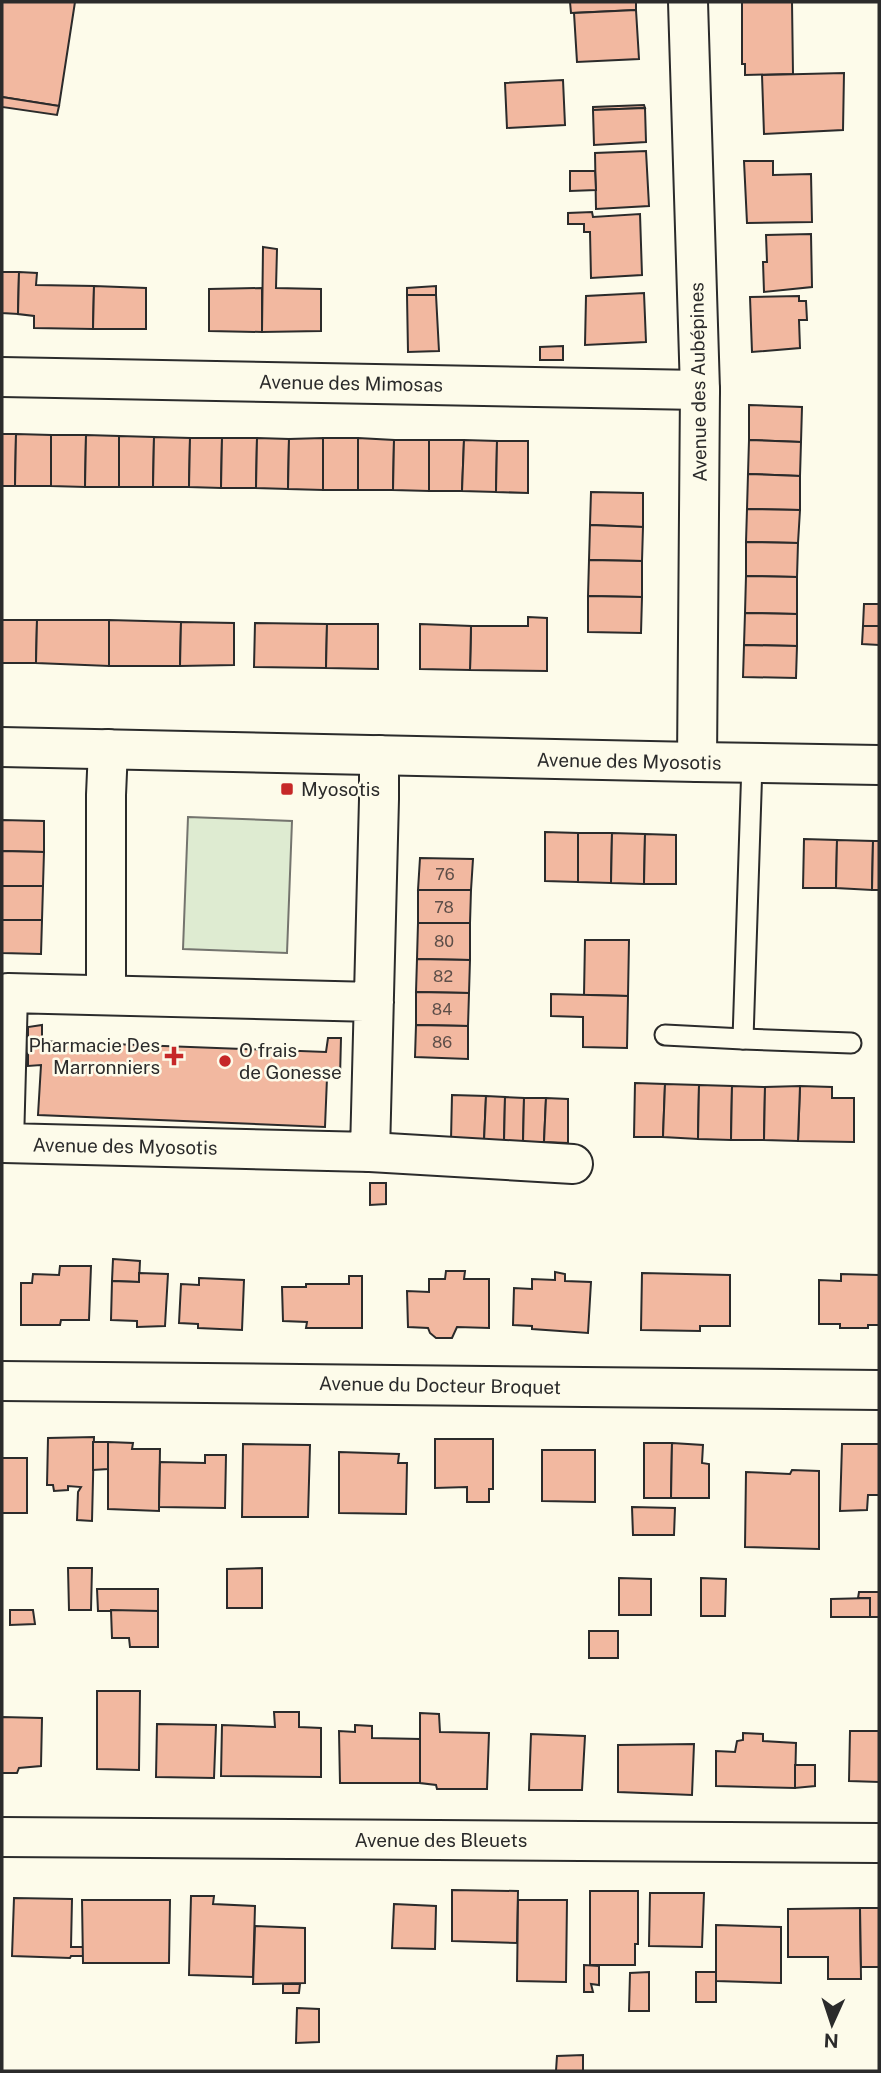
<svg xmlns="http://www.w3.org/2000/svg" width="881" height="2073" font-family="'Public Sans',sans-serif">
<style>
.green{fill:#deebd1;stroke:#74746e;stroke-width:2}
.building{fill:#f2b8a0;stroke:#2b2b2b;stroke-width:2}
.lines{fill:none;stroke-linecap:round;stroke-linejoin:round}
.lane-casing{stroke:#2b2b2b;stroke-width:23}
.street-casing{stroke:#2b2b2b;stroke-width:42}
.lane{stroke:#fdfbea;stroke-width:19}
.street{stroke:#fdfbea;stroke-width:38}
.poi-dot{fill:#c62828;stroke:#fdfbea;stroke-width:2.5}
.labels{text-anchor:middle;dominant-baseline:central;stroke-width:5;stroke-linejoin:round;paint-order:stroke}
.number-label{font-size:16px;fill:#5d4e48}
.street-label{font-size:19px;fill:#2b2b2b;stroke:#fdfbea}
.poi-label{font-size:19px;fill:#2b2b2b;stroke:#fdfbea;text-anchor:start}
</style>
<rect width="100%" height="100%" fill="#fdfbea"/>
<!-- green -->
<polygon class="green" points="188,817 292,821 287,953 183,949"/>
<!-- building -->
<g class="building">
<polygon points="2,2 75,2 59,106 2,97"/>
<polygon points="570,2 636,2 636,10 571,13"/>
<polygon points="742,2 792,2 793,74 745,75 745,64 742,64"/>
<polygon points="636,10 639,59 577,62 574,13"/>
<polygon points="844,73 843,130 764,134 762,75"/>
<polygon points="563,80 565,125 507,128 505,83"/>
<polygon points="2,97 59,106 57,115 2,107"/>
<polygon points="644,105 645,108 593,110 593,107"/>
<polygon points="645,108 646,142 594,145 593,110"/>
<polygon points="646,151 649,206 596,209 595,153"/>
<polygon points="744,161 773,161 773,175 811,174 812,222 747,223"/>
<polygon points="570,171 595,171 596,190 570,191"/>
<polygon points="592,212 593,217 640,214 642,275 591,278 590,232 584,232 584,224 568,224 568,213"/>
<polygon points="811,234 812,287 764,292 763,262 767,262 766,235"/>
<polygon points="263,247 277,249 276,288 321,289 321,331 262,332"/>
<polygon points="2,272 19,272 18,314 2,313"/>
<polygon points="19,272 37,273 36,285 94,286 93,329 34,328 34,316 18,314"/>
<polygon points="94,286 146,288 146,329 93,329"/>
<polygon points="436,286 436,295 407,295 407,288"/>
<polygon points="262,288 262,332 209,331 209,289"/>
<polygon points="644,293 646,342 585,345 586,296"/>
<polygon points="407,295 436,295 439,351 408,352"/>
<polygon points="799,296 799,301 806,301 807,320 799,320 800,348 752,352 750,297"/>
<polygon points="563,346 563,360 540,360 540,347"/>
<polygon points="749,405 802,407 801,442 749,440"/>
<polygon points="2,434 16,434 15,486 2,486"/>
<polygon points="16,434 51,435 51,486 15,486"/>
<polygon points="51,435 86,435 85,487 51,486"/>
<polygon points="86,435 119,436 119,487 85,487"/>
<polygon points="119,436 154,437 153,487 119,487"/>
<polygon points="154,437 190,438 189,487 153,487"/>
<polygon points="190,438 222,438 221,488 189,487"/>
<polygon points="222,438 257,438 256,488 221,488"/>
<polygon points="257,438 289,439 288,489 256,488"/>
<polygon points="323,438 323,490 288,489 289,439"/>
<rect x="323" y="438" width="35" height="52"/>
<polygon points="358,438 394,440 393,490 358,490"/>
<polygon points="394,440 429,440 429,491 393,490"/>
<polygon points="429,440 464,440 462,491 429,491"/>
<polygon points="464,440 497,441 496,492 462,491"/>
<polygon points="749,440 801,442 800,476 748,474"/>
<polygon points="497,441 528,441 528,493 496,492"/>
<polygon points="748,474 800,476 800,510 747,509"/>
<polygon points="591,492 643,493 643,527 590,525"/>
<polygon points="747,509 800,510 798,543 746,542"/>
<polygon points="590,525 643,527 642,561 589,560"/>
<polygon points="746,542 798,543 797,577 746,576"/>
<polygon points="589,560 642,561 642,597 588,596"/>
<polygon points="746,576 797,577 797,614 745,613"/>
<polygon points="588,596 642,597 641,633 588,632"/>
<polygon points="864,604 879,604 879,626 863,626"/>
<polygon points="745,613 797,614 797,646 744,645"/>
<polygon points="528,617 547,618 547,671 470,670 471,626 528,626"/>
<polygon points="2,620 37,620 36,663 2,663"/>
<polygon points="37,620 109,620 109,666 36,663"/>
<polygon points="109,620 181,622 180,666 109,666"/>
<polygon points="181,622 234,623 234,665 180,666"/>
<polygon points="255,623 327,624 326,668 254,667"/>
<polygon points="327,624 378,624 378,669 326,668"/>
<polygon points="420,624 471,626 470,670 420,669"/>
<polygon points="863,626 879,626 879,645 862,644"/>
<polygon points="744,645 797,646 796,678 743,677"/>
<polygon points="2,820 44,821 44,852 2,851"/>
<polygon points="545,832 578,833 578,882 545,881"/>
<polygon points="578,833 612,833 611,883 578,882"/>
<polygon points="612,833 645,834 644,884 611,883"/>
<polygon points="645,834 676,835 676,884 644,884"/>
<polygon points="804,839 837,840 836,888 803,888"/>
<polygon points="837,840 873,841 872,890 836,888"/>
<polygon points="873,841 879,841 879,890 872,890"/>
<polygon points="2,851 44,852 43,886 2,886"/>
<polygon points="420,858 473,859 471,890 418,890"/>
<polygon points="2,886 43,886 42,920 2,920"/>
<polygon points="418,890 471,890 470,923 418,923"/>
<polygon points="2,920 42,920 41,954 2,953"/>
<polygon points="418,923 470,923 470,960 417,959"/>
<polygon points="585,940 629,940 628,996 584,995"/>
<polygon points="417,959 470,960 469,993 416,992"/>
<polygon points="416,992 469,993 468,1026 416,1025"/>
<polygon points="551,994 628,996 627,1048 583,1047 583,1017 551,1016"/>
<polygon points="42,1025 42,1041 59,1042 326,1052 328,1038 341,1038 340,1078 327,1078 325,1127 38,1115 41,1065 28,1066 28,1027"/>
<polygon points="416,1025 468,1026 468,1059 415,1057"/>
<polygon points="635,1083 665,1084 663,1137 634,1137"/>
<polygon points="665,1084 699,1085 698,1139 663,1137"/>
<polygon points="699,1085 732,1086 731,1140 698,1139"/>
<polygon points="732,1086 765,1087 764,1140 731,1140"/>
<polygon points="800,1086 832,1087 832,1098 854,1098 854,1142 798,1141"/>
<polygon points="800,1086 798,1141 764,1140 765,1087"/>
<polygon points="452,1095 486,1096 484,1141 451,1140"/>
<polygon points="486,1096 505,1097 504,1142 484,1141"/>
<polygon points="505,1097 524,1098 523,1142 504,1142"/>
<polygon points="524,1098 546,1098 544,1142 523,1142"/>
<polygon points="546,1098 568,1099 568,1143 544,1142"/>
<polygon points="370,1183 386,1183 386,1204 370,1205"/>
<polygon points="113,1259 140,1261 139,1282 112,1281"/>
<polygon points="60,1266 91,1266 89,1320 61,1320 60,1325 21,1325 21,1283 32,1283 33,1274 59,1275"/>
<polygon points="446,1271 465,1271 464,1279 489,1279 489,1328 457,1327 452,1338 436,1338 430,1333 428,1328 408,1327 407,1291 429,1292 429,1279 445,1279"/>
<polygon points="555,1272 565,1274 565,1281 591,1282 588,1333 532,1329 532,1326 513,1325 514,1288 532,1289 532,1279 555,1280"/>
<polygon points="139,1273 168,1274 165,1326 137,1327 137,1321 111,1320 112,1281 139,1282"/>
<polygon points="642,1273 730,1275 730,1326 700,1326 700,1331 641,1330"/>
<polygon points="841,1274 879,1275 879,1325 868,1325 868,1328 840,1328 840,1324 819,1324 819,1280 841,1281"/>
<polygon points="349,1276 362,1276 362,1328 306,1328 307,1322 283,1321 282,1287 306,1287 306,1284 349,1284"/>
<polygon points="199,1278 244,1280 242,1330 198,1328 198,1324 179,1323 181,1284 199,1285"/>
<polygon points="94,1437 92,1521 77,1520 78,1492 81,1487 68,1486 68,1490 54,1491 53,1485 47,1485 48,1438"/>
<polygon points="435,1439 493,1439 493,1489 489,1489 489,1502 467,1502 467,1487 435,1488"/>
<polygon points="93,1442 108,1442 108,1469 93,1470"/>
<polygon points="108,1442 133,1443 132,1449 160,1449 159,1511 108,1509"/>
<polygon points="644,1443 672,1443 671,1498 644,1498"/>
<polygon points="672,1443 703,1445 702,1463 709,1464 709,1498 671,1498"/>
<polygon points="243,1444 310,1445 308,1517 242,1517"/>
<polygon points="842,1444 879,1444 879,1495 868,1495 867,1510 840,1511"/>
<polygon points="542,1450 595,1450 595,1502 542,1501"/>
<polygon points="339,1452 399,1454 398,1463 407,1463 406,1514 339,1513"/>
<polygon points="205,1455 226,1455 225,1508 159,1507 160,1462 205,1463"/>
<rect x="2" y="1458" width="25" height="55"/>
<polygon points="792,1470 819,1471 819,1549 745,1547 746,1472 790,1474"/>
<polygon points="632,1507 675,1508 674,1535 633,1535"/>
<polygon points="68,1568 92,1568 91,1610 69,1610"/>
<polygon points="262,1568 262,1608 227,1608 227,1569"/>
<polygon points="619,1578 651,1579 651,1615 619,1615"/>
<polygon points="701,1578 726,1579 725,1616 701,1616"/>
<polygon points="97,1589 158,1589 158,1611 98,1611"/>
<polygon points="859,1592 879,1592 879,1617 870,1617 870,1598 858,1598"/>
<polygon points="870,1598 870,1617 831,1617 831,1599"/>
<polygon points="10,1610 33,1610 35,1624 10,1625"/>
<polygon points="111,1610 158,1611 158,1647 130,1647 129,1638 112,1638"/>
<rect x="589" y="1631" width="29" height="27"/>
<polygon points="97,1691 140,1691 139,1770 97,1769"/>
<polygon points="274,1712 299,1712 299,1727 321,1728 321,1777 221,1776 222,1725 275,1727"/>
<polygon points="420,1713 439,1714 440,1732 489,1733 487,1789 437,1789 436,1785 420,1783"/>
<polygon points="2,1717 42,1718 41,1766 19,1768 17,1773 2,1773"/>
<polygon points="157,1724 216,1725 214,1778 156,1777"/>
<polygon points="355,1725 372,1726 372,1738 420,1739 420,1783 340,1783 339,1731 355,1732"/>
<polygon points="850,1731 879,1731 879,1782 849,1781"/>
<polygon points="743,1733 763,1734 763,1741 796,1743 795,1788 716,1786 716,1751 735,1752 737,1741 743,1740"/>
<polygon points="531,1734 585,1736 582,1790 529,1790"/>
<polygon points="694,1744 692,1795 618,1792 618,1745"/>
<polygon points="795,1765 815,1765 815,1786 795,1788"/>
<polygon points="452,1890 518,1891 517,1943 452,1941"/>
<polygon points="590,1891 638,1891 638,1944 635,1944 635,1965 590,1965"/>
<polygon points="650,1893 704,1893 702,1947 649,1946"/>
<polygon points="191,1896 214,1896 213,1904 255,1906 253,1977 189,1975"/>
<polygon points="14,1898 72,1899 71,1947 83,1947 83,1956 71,1956 70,1958 12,1956"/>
<polygon points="82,1900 170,1900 169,1963 83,1963"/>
<polygon points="518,1900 567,1900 566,1982 517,1981"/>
<polygon points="394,1904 436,1906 435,1949 392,1948"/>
<polygon points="860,1908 861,1979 828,1979 828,1957 788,1957 788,1909"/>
<polygon points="860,1908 879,1908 879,1967 861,1967"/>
<polygon points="716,1925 781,1927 781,1983 716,1981"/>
<polygon points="255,1926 305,1928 305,1983 253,1984"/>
<polygon points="584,1965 599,1966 599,1985 591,1984 593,1992 584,1992"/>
<polygon points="649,1972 649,2011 629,2011 630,1973"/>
<rect x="696" y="1972" width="20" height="30"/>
<polygon points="283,1984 300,1984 299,1993 283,1993"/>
<polygon points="297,2008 319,2009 319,2042 296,2043"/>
<polygon points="583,2055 583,2071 556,2071 557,2056"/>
</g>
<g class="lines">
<defs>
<g id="lane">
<polyline points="665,1035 743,1039 752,763"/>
<polyline points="743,1039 851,1043"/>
</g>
<g id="street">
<polyline points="688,2 700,390 697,762"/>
<polyline points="2,377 700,390"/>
<polyline points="2,747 697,762 879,765"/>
<polyline points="106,995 106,795 108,749"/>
<polyline points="374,1002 8,993 4,1143 370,1152 379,799 379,755"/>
<polyline points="370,1152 573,1164"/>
<polyline points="2,1381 879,1390"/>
<polyline points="2,1837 879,1843"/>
</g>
</defs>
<!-- lane casing -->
<use href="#lane" class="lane-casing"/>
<!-- street casing -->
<use href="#street" class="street-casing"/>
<!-- lane -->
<use href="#lane" class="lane"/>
<!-- street -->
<use href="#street" class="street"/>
</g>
<!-- markers -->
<g class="poi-dot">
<rect x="280" y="782" width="14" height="14" rx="3.5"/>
<path d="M170.5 1045.5h7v7h7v7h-7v7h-7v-7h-7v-7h7z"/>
<circle cx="225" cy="1061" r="7"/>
</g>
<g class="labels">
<!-- number labels -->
<g class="number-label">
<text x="445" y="874">76</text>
<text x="444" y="907">78</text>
<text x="444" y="941">80</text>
<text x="443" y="976">82</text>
<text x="442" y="1009">84</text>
<text x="442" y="1042">86</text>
</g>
<!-- street labels -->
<g class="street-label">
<text transform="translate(698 382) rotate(-91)">Avenue des Aubépines</text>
<text transform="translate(351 383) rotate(1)">Avenue des Mimosas</text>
<text transform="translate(629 761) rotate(1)">Avenue des Myosotis</text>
<text transform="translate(125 1146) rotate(1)">Avenue des Myosotis</text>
<text transform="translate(440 1385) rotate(1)">Avenue du Docteur Broquet</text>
<text x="441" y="1840">Avenue des Bleuets</text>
</g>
<!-- poi labels -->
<g class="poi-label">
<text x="301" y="789">Myosotis</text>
<text x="160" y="1045" text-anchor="end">Pharmacie Des<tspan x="160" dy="22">Marronniers</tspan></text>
<text x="239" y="1050">O frais<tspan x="239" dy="22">de Gonesse</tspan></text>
</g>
</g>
<!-- border -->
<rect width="881" height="2073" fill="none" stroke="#2b2b2b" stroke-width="7"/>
<!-- north arrow -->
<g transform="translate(832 2024) rotate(183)" stroke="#fdfbea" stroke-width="5" paint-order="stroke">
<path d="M0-5L12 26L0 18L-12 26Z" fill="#2b2b2b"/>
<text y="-10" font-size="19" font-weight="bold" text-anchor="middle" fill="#2b2b2b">N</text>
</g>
</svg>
